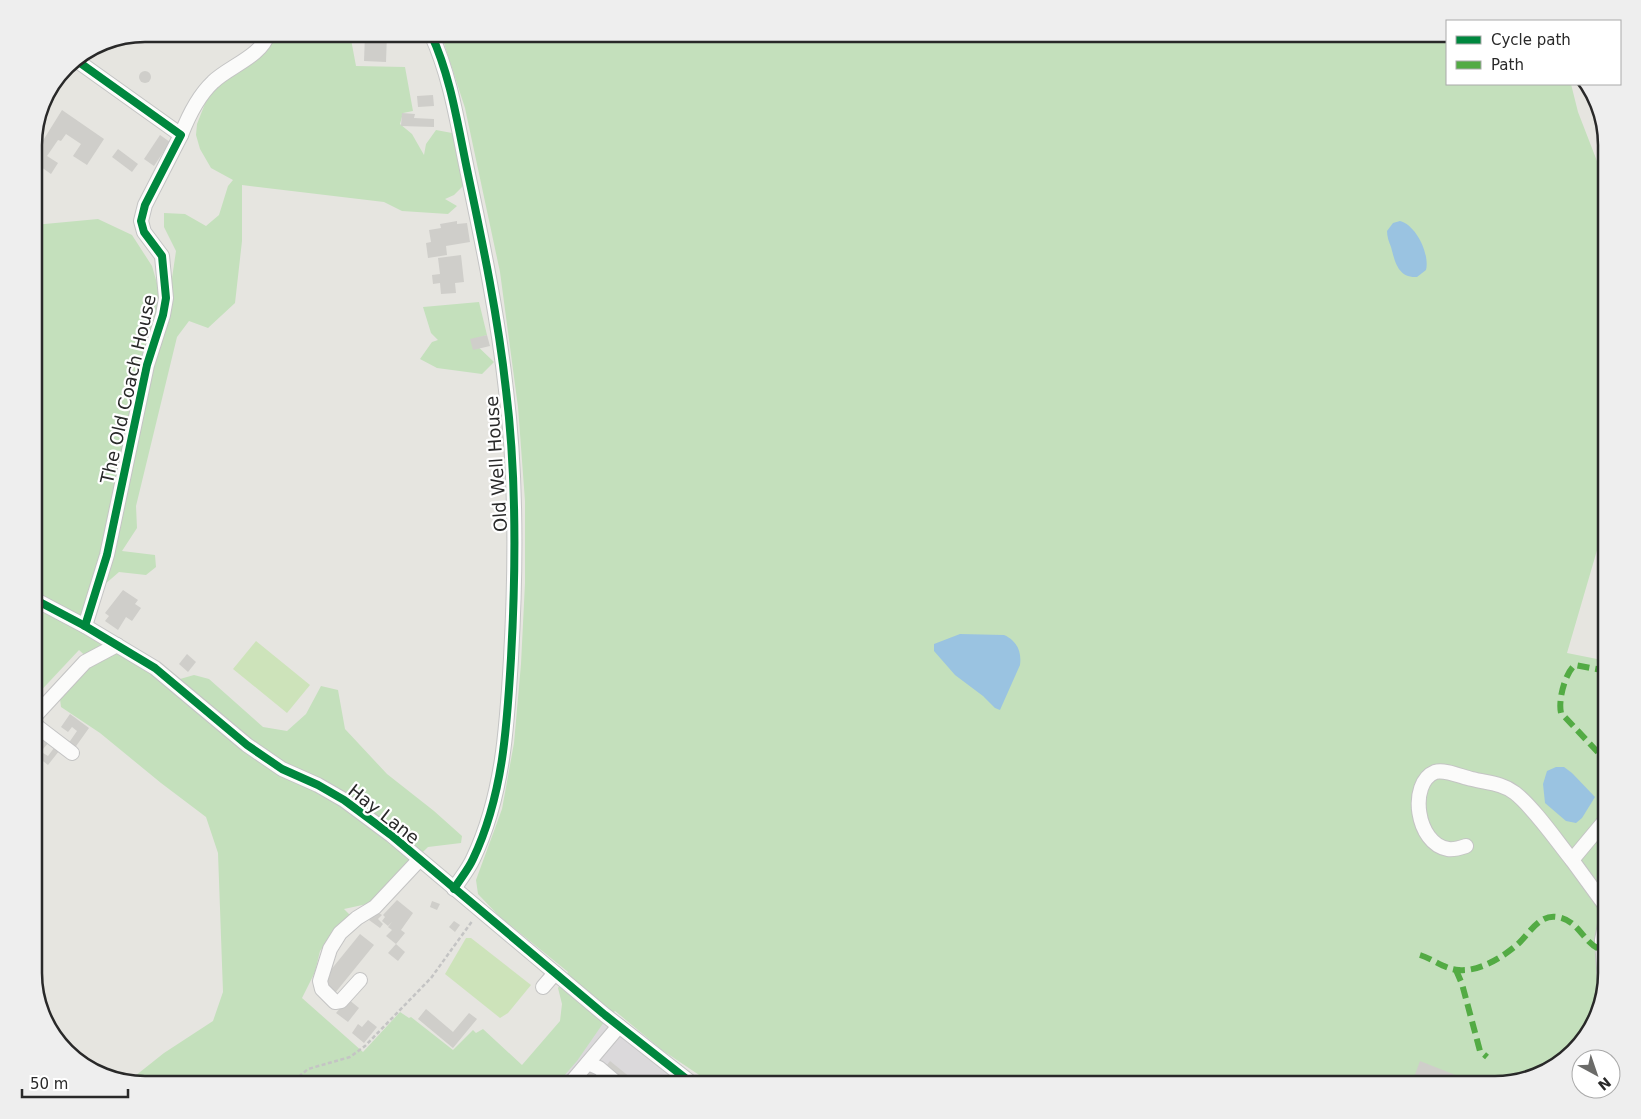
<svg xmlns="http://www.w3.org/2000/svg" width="1641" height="1119" font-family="'DejaVu Sans',sans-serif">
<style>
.industrial{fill:#dbd9db}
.green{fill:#c4e0bc}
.pitch{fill:#cde3ba}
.water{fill:#9ac3e1}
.building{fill:#cfceca}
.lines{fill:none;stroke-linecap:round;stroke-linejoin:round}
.minor-casing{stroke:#c4c4c4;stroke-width:16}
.path{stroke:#c4c4c4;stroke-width:2.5;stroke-dasharray:4 2.5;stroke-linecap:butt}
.minor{stroke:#fbfbfa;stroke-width:14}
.quiet{stroke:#53ab44;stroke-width:6;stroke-dasharray:12 6;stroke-linecap:butt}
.cycleway-casing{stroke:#fff;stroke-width:11}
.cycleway{stroke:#00873e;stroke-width:8}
.labels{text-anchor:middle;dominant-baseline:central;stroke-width:4.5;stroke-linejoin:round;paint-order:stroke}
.street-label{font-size:18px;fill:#292929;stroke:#fff}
.rim{fill:none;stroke:#292929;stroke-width:2.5}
</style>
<rect width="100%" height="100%" fill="#e6e5e0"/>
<!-- industrial -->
<polygon class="industrial" points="604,1022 684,1085 550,1085"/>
<!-- green -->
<g class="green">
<polygon points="271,34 350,34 356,66 405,67 413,111 403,113 400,124 412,134 424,155 426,144 436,130 452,133 458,148 463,186 454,195 445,199 457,206 448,214 402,211 384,202 242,185 242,241 235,303 208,328 189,321 177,337 136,506 137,528 122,551 155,555 156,567 146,575 119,572 89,598 87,632 166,683 194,675 209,679 263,727 287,731 306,714 321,686 338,690 345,729 387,774 434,811 462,836 461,843 428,847 388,886 367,904 344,909 350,915 337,928 320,951 315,972 302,998 363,1052 400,1012 409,1018 411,1017 453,1050 473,1030 476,1033 483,1029 522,1065 560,1021 562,1004 558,988 568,972 499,916 478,894 476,880 502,809 514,743 521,664 525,583 525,501 518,407 500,272 465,108 441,34 1447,34 1447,84 1571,84 1578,112 1607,187 1607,516 1567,653 1607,661 1607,973 1588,1036 1545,1074 1495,1085 714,1085 662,1050 615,1011 604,1022 577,1061 556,1085 146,1085 130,1080 164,1053 213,1021 223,992 218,853 206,817 161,783 100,733 61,707 60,699 79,675 93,663 79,650 34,698 34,225 98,219 132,235 152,266 163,304 147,352 102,547 166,319 176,251 164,227 164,213 185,214 206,226 219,215 228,186 233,180 211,168 200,149 196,135 197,124 208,96"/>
<polygon points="479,302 487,335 471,340 494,362 482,374 437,368 420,359 432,342 438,340 431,333 423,307"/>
</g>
<!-- pitch -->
<g class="pitch">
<polygon points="256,641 310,685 287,713 233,669"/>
<polygon points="466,938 471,938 531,985 508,1013 500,1018 445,974"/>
</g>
<!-- water -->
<g class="water">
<path d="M1400,221C1416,225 1430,254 1426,270L1417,277C1398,278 1395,262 1391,247C1389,242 1387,237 1387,231L1393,223Z"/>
<path d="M960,634L1004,635C1016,640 1022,651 1020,665L1000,710L995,708L983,696L955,675L934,651V644Z"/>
<polygon points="1556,767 1564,767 1572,773 1595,797 1582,818 1576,823 1566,821 1545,803 1543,784 1547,771"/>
</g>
<!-- building -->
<g class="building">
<polygon points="278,34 286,34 286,40 278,39"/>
<polygon points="365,34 387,34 386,62 364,61"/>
<circle cx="145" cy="77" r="6"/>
<polygon points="433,95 434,106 418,107 417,96"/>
<polygon points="62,110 104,139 87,165 73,156 81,144 66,134 61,141 58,140 47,156 58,163 51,174 34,162 34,155"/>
<polygon points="402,113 415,114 414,118 434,119 434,127 401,126"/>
<polygon points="160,135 170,142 154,166 144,159"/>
<polygon points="118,149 138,164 132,172 112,157"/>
<polygon points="457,221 457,224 467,223 470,242 446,246 447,255 428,258 426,243 431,242 429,230 441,228 440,224"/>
<polygon points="461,255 464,282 455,283 456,293 441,294 440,283 433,284 432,275 440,274 438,258"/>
<polygon points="487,335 490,346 473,350 470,339"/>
<polygon points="123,590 138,600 135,604 141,608 132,621 126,617 118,630 105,621 109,616 105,613"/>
<polygon points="187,654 196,662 188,672 179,664"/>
<polygon points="70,714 89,728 74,749 68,744 77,731 72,727 68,732 61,727"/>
<polygon points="41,735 49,742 37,756 34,753 34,743"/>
<polygon points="54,748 59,751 48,765 39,758 43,753 48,756"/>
<polygon points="397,900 413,913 401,930 405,933 396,944 386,936 392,930 388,927 392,922 388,926 382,921 385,917 383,915"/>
<polygon points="432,901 440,904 437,910 430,907"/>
<polygon points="376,911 382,915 378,919 383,924 380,928 369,920"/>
<polygon points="454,921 460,925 455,932 449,927"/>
<polygon points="360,934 374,945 335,993 321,982"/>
<polygon points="396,944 405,952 398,961 388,953"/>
<polygon points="348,999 359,1008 348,1022 336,1013"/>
<polygon points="426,1009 453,1032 469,1013 477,1019 453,1048 418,1019"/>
<polygon points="368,1020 377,1027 364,1043 352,1033 358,1024 362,1027"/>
<polygon points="610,1061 631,1078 626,1084 603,1070"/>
<polygon points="1420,1061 1468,1080 1466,1085 1411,1085"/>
<polygon points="589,1071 607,1085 578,1085"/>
</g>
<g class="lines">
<defs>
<g id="minor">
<path d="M431,34C451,77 458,127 468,174C483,245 498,317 506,390C517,479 516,569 511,658C507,727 503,796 473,859C468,870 460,879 454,889"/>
<polyline points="76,60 181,135 145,205 141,221 144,232 162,256 166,298 163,315 147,365 107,555 85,626"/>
<path d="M181,135C188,117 198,96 213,82C228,67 262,56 268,34"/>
<polyline points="34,599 85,626 155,668 247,745 282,769 318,785 344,800 391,835 605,1015 694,1085"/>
<polyline points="34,717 85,662 117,645"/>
<polyline points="34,724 72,753"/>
<polyline points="1607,818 1572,860 1607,908"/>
<path d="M1466,846C1460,848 1454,850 1448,849C1416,844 1408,783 1435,772C1445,769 1462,777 1472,779C1487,783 1502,783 1515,793C1534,808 1556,840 1572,860"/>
<polyline points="360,980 341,1001 335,1002 322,989 320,981 330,949 340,933 357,918 375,907 419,860"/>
<polyline points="1605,982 1602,940 1607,914"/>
<polyline points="543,987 555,973"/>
<polyline points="588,1063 599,1068 619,1085"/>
<polyline points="569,1085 619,1026"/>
</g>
</defs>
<!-- minor casing -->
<use href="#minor" class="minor-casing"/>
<!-- path -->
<polyline class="path" points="289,1085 308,1069 350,1057 365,1046 431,978 473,920"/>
<!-- minor -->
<use href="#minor" class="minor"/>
<!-- quiet -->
<g class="quiet">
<path d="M1607,671L1575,665C1565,673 1558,700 1561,713L1607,762"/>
<path d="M1420,955C1433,959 1446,970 1459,970C1479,972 1503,957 1518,944C1529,934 1539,914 1557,917C1580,920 1584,946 1603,950"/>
<polyline points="1456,970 1462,984 1480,1051 1487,1057"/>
</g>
<defs>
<g id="cycleway">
<path d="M431,34C451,77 458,127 468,174C483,245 498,317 506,390C517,479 516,569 511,658C507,727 503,796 473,859C468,870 460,879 454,889"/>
<polyline points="76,60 181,135 145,205 141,221 144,232 162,256 166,298 163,315 147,365 107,555 85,626"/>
<polyline points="34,599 85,626 155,668 247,745 282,769 318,785 344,800 391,835 605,1015 694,1085"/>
</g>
</defs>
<!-- cycleway casing -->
<use href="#cycleway" class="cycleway-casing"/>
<!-- cycleway -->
<use href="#cycleway" class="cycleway"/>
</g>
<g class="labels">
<!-- street labels -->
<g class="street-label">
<text transform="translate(128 389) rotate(-77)">The Old Coach House</text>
<text transform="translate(496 464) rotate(-94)">Old Well House</text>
<text transform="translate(384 814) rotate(38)">Hay Lane</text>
</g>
</g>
<!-- crop -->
<path d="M0 0H1641V1119H0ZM145 42H1495A103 103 0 0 1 1598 145V973A103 103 0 0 1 1495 1076H145A103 103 0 0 1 42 973V145A103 103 0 0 1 145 42Z" fill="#eee" fill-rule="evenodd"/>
<path class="rim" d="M145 42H1495A103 103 0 0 1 1598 145V973A103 103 0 0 1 1495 1076H145A103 103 0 0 1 42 973V145A103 103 0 0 1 145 42Z"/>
<!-- legend -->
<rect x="1446" y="20" width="175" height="65" fill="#ffffff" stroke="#a9a9a9"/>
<rect x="1456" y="36" width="25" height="8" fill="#00873e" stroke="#a9a9a9"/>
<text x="1491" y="45" font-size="15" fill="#292929">Cycle path</text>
<rect x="1456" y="61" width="25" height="8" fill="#53ab44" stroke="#a9a9a9"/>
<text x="1491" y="70" font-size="15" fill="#292929">Path</text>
<!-- north arrow -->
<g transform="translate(1596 1074) rotate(140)"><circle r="24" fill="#ffffff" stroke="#a9a9a9"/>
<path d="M0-4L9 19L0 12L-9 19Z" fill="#6b6b69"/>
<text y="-8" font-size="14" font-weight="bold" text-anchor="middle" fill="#292929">N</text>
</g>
<!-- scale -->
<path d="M22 1089v8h106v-8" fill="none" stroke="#292929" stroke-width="2.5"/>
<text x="30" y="1089" font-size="15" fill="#292929" stroke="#ffffff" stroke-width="4" paint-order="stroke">50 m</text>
</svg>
